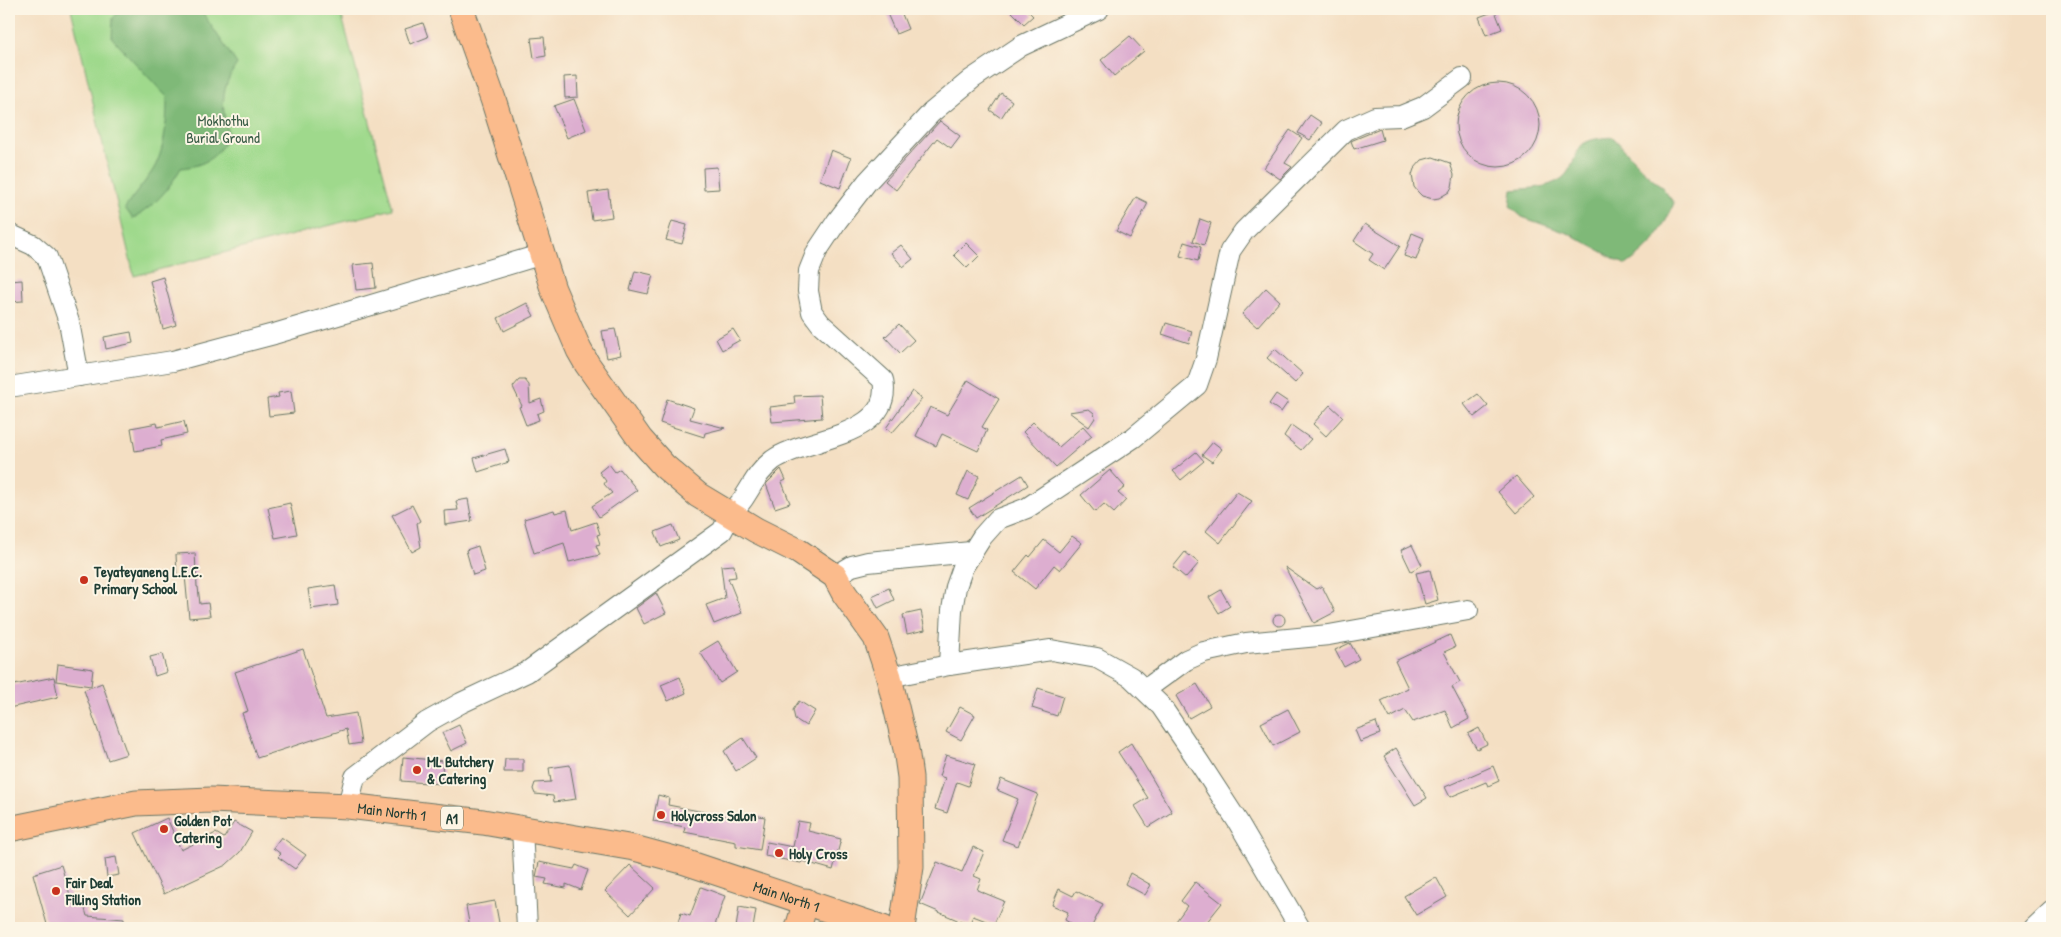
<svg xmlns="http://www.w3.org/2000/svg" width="2061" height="937" font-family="'Patrick Hand',sans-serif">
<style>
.green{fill:#9fd98c;stroke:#5f8b60}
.forest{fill:#7fb978;stroke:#4f7b56}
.building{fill:#ddaed0}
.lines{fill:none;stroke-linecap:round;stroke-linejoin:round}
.minor-casing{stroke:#6a7666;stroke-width:22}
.major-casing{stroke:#6a7666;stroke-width:27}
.minor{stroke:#fff;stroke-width:20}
.major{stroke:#fbbb8c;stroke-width:25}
.poi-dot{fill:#c8321e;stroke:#fcf5e5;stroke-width:2}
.labels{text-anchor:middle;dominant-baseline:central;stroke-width:4;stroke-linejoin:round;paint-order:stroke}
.shield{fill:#fcf5e5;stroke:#617469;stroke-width:1}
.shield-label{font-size:14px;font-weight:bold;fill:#1f3d34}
.park-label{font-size:15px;fill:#395c46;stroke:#fcf5e5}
.poi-label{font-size:15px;font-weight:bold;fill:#1f3d34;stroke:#fcf5e5;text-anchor:start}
.street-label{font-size:15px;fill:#1f3d34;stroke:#fcf5e5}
</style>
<rect width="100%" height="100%" fill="#fcf5e5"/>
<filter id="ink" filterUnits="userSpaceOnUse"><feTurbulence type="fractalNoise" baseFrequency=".02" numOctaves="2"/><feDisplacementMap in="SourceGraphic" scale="10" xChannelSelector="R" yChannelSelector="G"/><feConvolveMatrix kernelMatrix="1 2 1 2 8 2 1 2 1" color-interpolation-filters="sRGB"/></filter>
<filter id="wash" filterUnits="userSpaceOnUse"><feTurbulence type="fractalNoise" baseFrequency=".0096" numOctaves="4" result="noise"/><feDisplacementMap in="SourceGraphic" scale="20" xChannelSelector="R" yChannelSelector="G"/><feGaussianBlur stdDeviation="1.12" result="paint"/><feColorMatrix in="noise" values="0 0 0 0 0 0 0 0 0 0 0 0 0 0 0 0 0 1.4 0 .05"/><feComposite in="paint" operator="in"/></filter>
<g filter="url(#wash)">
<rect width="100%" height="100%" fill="#f4dfc3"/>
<!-- green -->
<polygon class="green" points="71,9 340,9 393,209 134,276"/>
<!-- forest -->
<g class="forest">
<path d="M122,9H200L237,64C220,89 221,107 229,136C215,158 207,165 181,168C167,192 156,204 133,219L125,208C133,196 143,185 151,173C165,153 167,122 167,97L112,38L113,18Z"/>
<path d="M1613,137L1644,171L1661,186L1674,203C1661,233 1653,246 1626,265L1570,234L1522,217L1510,206L1512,190C1530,188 1545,189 1561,179C1573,171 1574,152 1583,144C1592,138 1603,138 1613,137Z"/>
</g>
<g id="blocks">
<!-- building -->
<g class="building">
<polygon points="885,9 900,9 908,29 896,34"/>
<polygon points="1009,9 1026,9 1033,16 1024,24"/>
<polygon points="1495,11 1502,29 1486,35 1479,17"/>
<polygon points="423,23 428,37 410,44 405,29"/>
<polygon points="1130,36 1144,51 1114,76 1101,60"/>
<polygon points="544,37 546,56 534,58 531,38"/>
<polygon points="577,76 578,97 565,98 564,77"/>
<circle cx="1498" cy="125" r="42"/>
<polygon points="1001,93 1012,101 1001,118 990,110"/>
<polygon points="574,99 586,130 567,138 554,106"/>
<polygon points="1310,115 1322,123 1310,140 1298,133"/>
<polygon points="940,121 960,136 951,148 937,138 896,190 885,181"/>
<polygon points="1380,129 1383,140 1354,149 1351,141 1353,140"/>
<polygon points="1290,130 1302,138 1285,163 1292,167 1280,179 1264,168"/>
<polygon points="831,150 851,158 840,188 820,180"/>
<polygon points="1433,157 1450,163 1454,175 1452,187 1449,192 1439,198 1433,199 1422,196 1418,192 1414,187 1412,175 1414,169 1422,160"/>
<polygon points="717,167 719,189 704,190 703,168"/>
<polygon points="608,190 612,217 592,220 588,193"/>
<polygon points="1136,197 1148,203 1130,238 1116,231"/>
<polygon points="1200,219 1211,223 1204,245 1193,241"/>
<polygon points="672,221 687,225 682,244 666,240"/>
<polygon points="1365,224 1400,246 1384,270 1369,260 1373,254 1354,241"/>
<polygon points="1412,233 1424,238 1416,260 1404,256"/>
<polygon points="1184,242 1201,247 1198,261 1180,256"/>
<polygon points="966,243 979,256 967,268 954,255"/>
<polygon points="901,245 913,259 903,267 891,253"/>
<polygon points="373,263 376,288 356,290 353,265"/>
<polygon points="635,271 653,275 648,294 630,290"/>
<polygon points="163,277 176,325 163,329 150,281"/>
<polygon points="22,280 23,301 9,302 9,281"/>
<polygon points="1266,288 1280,301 1257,327 1242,314"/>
<polygon points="527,303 534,316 504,331 498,318"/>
<polygon points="1166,323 1192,331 1189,343 1162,334"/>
<polygon points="899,324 914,340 900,353 885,337"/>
<polygon points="615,329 621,355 607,358 602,331"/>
<polygon points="733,329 740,340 722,350 716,339"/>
<polygon points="131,332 133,343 106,349 104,337"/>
<polygon points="1275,349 1303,374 1295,383 1267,358"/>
<polygon points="519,380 525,380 529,385 530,403 541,399 544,411 537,414 539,420 526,425 519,407 522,406 513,387"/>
<polygon points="968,380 999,399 982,427 987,430 978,451 942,434 936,446 916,436 930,407 947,415"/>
<polygon points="291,391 294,413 269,416 267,399 279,397 278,393"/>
<polygon points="912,391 922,399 892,433 886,428"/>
<polygon points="1276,394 1288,402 1281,412 1269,404"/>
<polygon points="1478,394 1488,406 1474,417 1464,404"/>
<polygon points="820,395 822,418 772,422 770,407 795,404 794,396"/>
<polygon points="667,399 694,408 690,419 725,428 705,433 704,437 660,423"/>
<polygon points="1330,405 1343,417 1326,436 1313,424"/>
<polygon points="1089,409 1094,413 1095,418 1089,427 1069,412"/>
<polygon points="184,421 187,434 161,440 162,446 135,451 131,428 157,423 158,427"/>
<polygon points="1033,422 1059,447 1083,426 1092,436 1056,467 1023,432"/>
<polygon points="1291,425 1311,439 1301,450 1284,436"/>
<polygon points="1213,442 1222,449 1212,462 1202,455"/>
<polygon points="505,449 509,462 478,472 474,458"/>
<polygon points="1196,452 1204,461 1181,480 1173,471"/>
<polygon points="609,464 615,472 620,469 637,490 599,517 592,506 612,493 604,484 606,481 599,472"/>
<polygon points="781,469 786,480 782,482 790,503 775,508 766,484"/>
<polygon points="1110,470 1125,487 1118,493 1126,500 1114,513 1104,504 1095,512 1081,495"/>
<polygon points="968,471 979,476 968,500 957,495"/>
<polygon points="1022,475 1028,485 976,518 969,508"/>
<polygon points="1516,476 1534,497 1516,513 1498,492"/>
<polygon points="1237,492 1252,501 1220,543 1206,531"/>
<polygon points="468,499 472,521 445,525 444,511 458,510 456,501"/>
<polygon points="290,503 297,534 275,538 268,508"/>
<polygon points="412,505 420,521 417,523 421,547 412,552 392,515"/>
<polygon points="554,510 555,513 567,510 572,530 596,522 600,534 597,535 600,544 596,545 600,555 569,562 564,543 534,553 524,519"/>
<polygon points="673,525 679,540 661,547 655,532"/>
<polygon points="1072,536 1082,543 1060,570 1054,565 1035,589 1014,572 1028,555 1030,557 1044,540 1059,552"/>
<polygon points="1412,545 1422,565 1411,571 1401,550"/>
<polygon points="478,546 485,571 473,575 466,550"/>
<polygon points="1185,552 1199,563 1186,578 1173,567"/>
<polygon points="195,553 197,587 198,587 200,604 208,603 210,616 189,618 185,575 177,575 176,554"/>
<polygon points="734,565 736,577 728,578 742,613 714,624 706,605 725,598 721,566"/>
<polygon points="1285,567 1316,589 1322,586 1335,612 1314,623"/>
<polygon points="1430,570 1438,600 1425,604 1416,573"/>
<polygon points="335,585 338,605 311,609 308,589"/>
<polygon points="889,588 894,600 878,608 872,596"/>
<polygon points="1221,590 1230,606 1219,613 1209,597"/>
<polygon points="656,593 666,613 644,624 636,608"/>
<polygon points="921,611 925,630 907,634 903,615"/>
<circle cx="1279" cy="620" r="6"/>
<polygon points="1450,635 1455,647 1444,652 1460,682 1452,687 1469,719 1453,728 1445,710 1413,722 1405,710 1390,718 1381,701 1408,688 1395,661"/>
<polygon points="718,641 737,672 720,683 700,652"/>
<polygon points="1350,643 1359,659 1344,667 1335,650"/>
<polygon points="303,649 326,718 356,713 361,743 349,745 346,729 257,758 242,713 248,711 235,672"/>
<polygon points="162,654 167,672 155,676 150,657"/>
<polygon points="58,664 93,669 91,686 56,681"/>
<polygon points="54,677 58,697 9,708 9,686"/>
<polygon points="680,677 686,693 668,701 661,685"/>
<polygon points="102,683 127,754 108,760 84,690"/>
<polygon points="1197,684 1210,706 1189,718 1176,696"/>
<polygon points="1038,688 1063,696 1057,716 1032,708"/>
<polygon points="799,701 815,711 806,726 795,719 793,710"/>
<polygon points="960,707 975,715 961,740 946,732"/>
<polygon points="1288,709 1300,732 1273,746 1261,723"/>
<polygon points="1376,722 1380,734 1360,742 1355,730"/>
<polygon points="459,725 467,743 451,751 442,733"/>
<polygon points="1479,728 1487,744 1477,749 1468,734"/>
<polygon points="743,738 756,758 736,771 724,751"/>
<polygon points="1131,743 1172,812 1148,827 1135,806 1148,798 1118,752"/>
<polygon points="1396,748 1427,798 1415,805 1384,756"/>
<polygon points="946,755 975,764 968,786 957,782 947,813 935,809 945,778 939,776"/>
<polygon points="403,757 443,761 441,784 401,781"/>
<polygon points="505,759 523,759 523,772 504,772"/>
<polygon points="570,765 576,799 554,802 553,796 535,794 533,789 535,783 551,782 549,768"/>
<polygon points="1493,766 1499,781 1488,786 1486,782 1450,797 1445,787"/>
<polygon points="1001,779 1038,794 1018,846 1002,840 1018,799 997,790"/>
<polygon points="658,795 669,798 668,805 740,819 741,813 765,817 760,850 736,846 736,842 684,832 685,827 653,821"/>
<polygon points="167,818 181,850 216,833 224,838 234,822 252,832 240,852 226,865 164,894 135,833"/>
<polygon points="798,821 810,823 808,831 841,839 833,870 802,861 801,863 765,856 767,842 793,847"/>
<polygon points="281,837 306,855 295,869 278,857 281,854 273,848"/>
<polygon points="973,847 984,852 974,876 981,879 977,890 1004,901 994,924 973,916 969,925 920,904 937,862 962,872"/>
<polygon points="116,857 119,875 107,877 105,859"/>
<polygon points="539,862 574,869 576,865 588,870 581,890 566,884 566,888 545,884 547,879 536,877"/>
<polygon points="61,865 73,905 83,902 87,916 124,919 124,928 48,928 33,874"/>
<polygon points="630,865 655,888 630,915 605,891"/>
<polygon points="1130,873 1151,885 1145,895 1125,884"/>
<polygon points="1436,877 1447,897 1416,915 1404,896"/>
<polygon points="1195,882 1222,903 1202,928 1171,928 1187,906 1181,901"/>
<polygon points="701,887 725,896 715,925 719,926 719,928 676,928 681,913 690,916"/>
<polygon points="1059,889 1073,896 1076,891 1103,904 1091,928 1067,928 1070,923 1065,920 1068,912 1052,905"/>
<polygon points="495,901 500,928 470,928 466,906"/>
<polygon points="739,907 756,910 753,928 736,928"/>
</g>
</g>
</g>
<g filter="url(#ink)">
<use href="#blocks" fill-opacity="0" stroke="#6a7666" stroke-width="1"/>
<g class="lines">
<defs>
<g id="minor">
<polyline points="9,234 33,245 47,257 69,322 79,376"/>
<polyline points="9,387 173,361 274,334 543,254"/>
<polyline points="835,576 852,566 868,562 971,552"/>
<polyline points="949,665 952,610 956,587 963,567 982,537 998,519 1027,508 1133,438 1197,385 1206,359 1230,251 1244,231 1346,130 1375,117 1401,116 1423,107 1462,78"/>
<polyline points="889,677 949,665 1051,650 1097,658 1131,677 1161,706 1199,762 1238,822 1300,928"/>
<polyline points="1146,689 1186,660 1204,652 1246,643 1329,635 1468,610"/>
<path d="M348,806L355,777L427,722L461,703L527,672L722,531C725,526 727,520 731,514C735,508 741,503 745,496C754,482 759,471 773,460C804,437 894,438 883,380L821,324L812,312L808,291L809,271L817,251L837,221L867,182L931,113L972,79L1021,46L1099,9"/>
<polyline points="522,828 527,928"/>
<polyline points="2034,928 2052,911"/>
</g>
<g id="major">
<polyline points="461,9 493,99 553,289 579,350 587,364 640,439 664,466 698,495 756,530 798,551 835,576 844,593 876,638 889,677 906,749 910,777 911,867 902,928"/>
<path id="s1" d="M9,829L136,803L211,800L348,806L483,822L634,848L682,861L883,928"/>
<polyline points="798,928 806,901"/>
</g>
</defs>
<!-- minor casing -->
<use href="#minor" class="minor-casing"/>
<!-- major casing -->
<use href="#major" class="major-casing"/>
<!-- minor -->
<use href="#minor" class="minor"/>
<!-- major -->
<use href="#major" class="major"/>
</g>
</g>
<!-- markers -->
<g class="poi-dot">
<circle cx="84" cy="580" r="5"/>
<circle cx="417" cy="770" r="5"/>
<circle cx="661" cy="815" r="5"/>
<circle cx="164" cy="829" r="5"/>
<circle cx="779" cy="853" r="5"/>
<circle cx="56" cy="891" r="5"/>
</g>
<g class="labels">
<!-- shield labels -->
<rect class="shield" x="441" y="806.5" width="22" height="23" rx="4"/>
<g class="shield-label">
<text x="452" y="818">A1</text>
</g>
<!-- park labels -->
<g class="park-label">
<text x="223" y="120">Mokhothu<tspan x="223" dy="17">Burial Ground</tspan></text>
</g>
<!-- poi labels -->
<g class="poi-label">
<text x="94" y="571">Teyateyaneng L.E.C.<tspan x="94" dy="17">Primary School</tspan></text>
<text x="427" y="761">ML Butchery<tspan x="427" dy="17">&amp; Catering</tspan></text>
<text x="671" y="815">Holycross Salon</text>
<text x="174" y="820">Golden Pot<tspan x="174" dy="17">Catering</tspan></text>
<text x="789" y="853">Holy Cross</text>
<text x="66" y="882">Fair Deal<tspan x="66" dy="17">Filling Station</tspan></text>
</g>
<!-- street labels -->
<g class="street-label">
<text stroke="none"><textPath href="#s1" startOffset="386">Main North 1</textPath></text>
<text stroke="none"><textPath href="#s1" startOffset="791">Main North 1</textPath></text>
</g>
</g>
<!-- margin -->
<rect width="2061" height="937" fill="none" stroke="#fcf5e5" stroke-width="30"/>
</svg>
